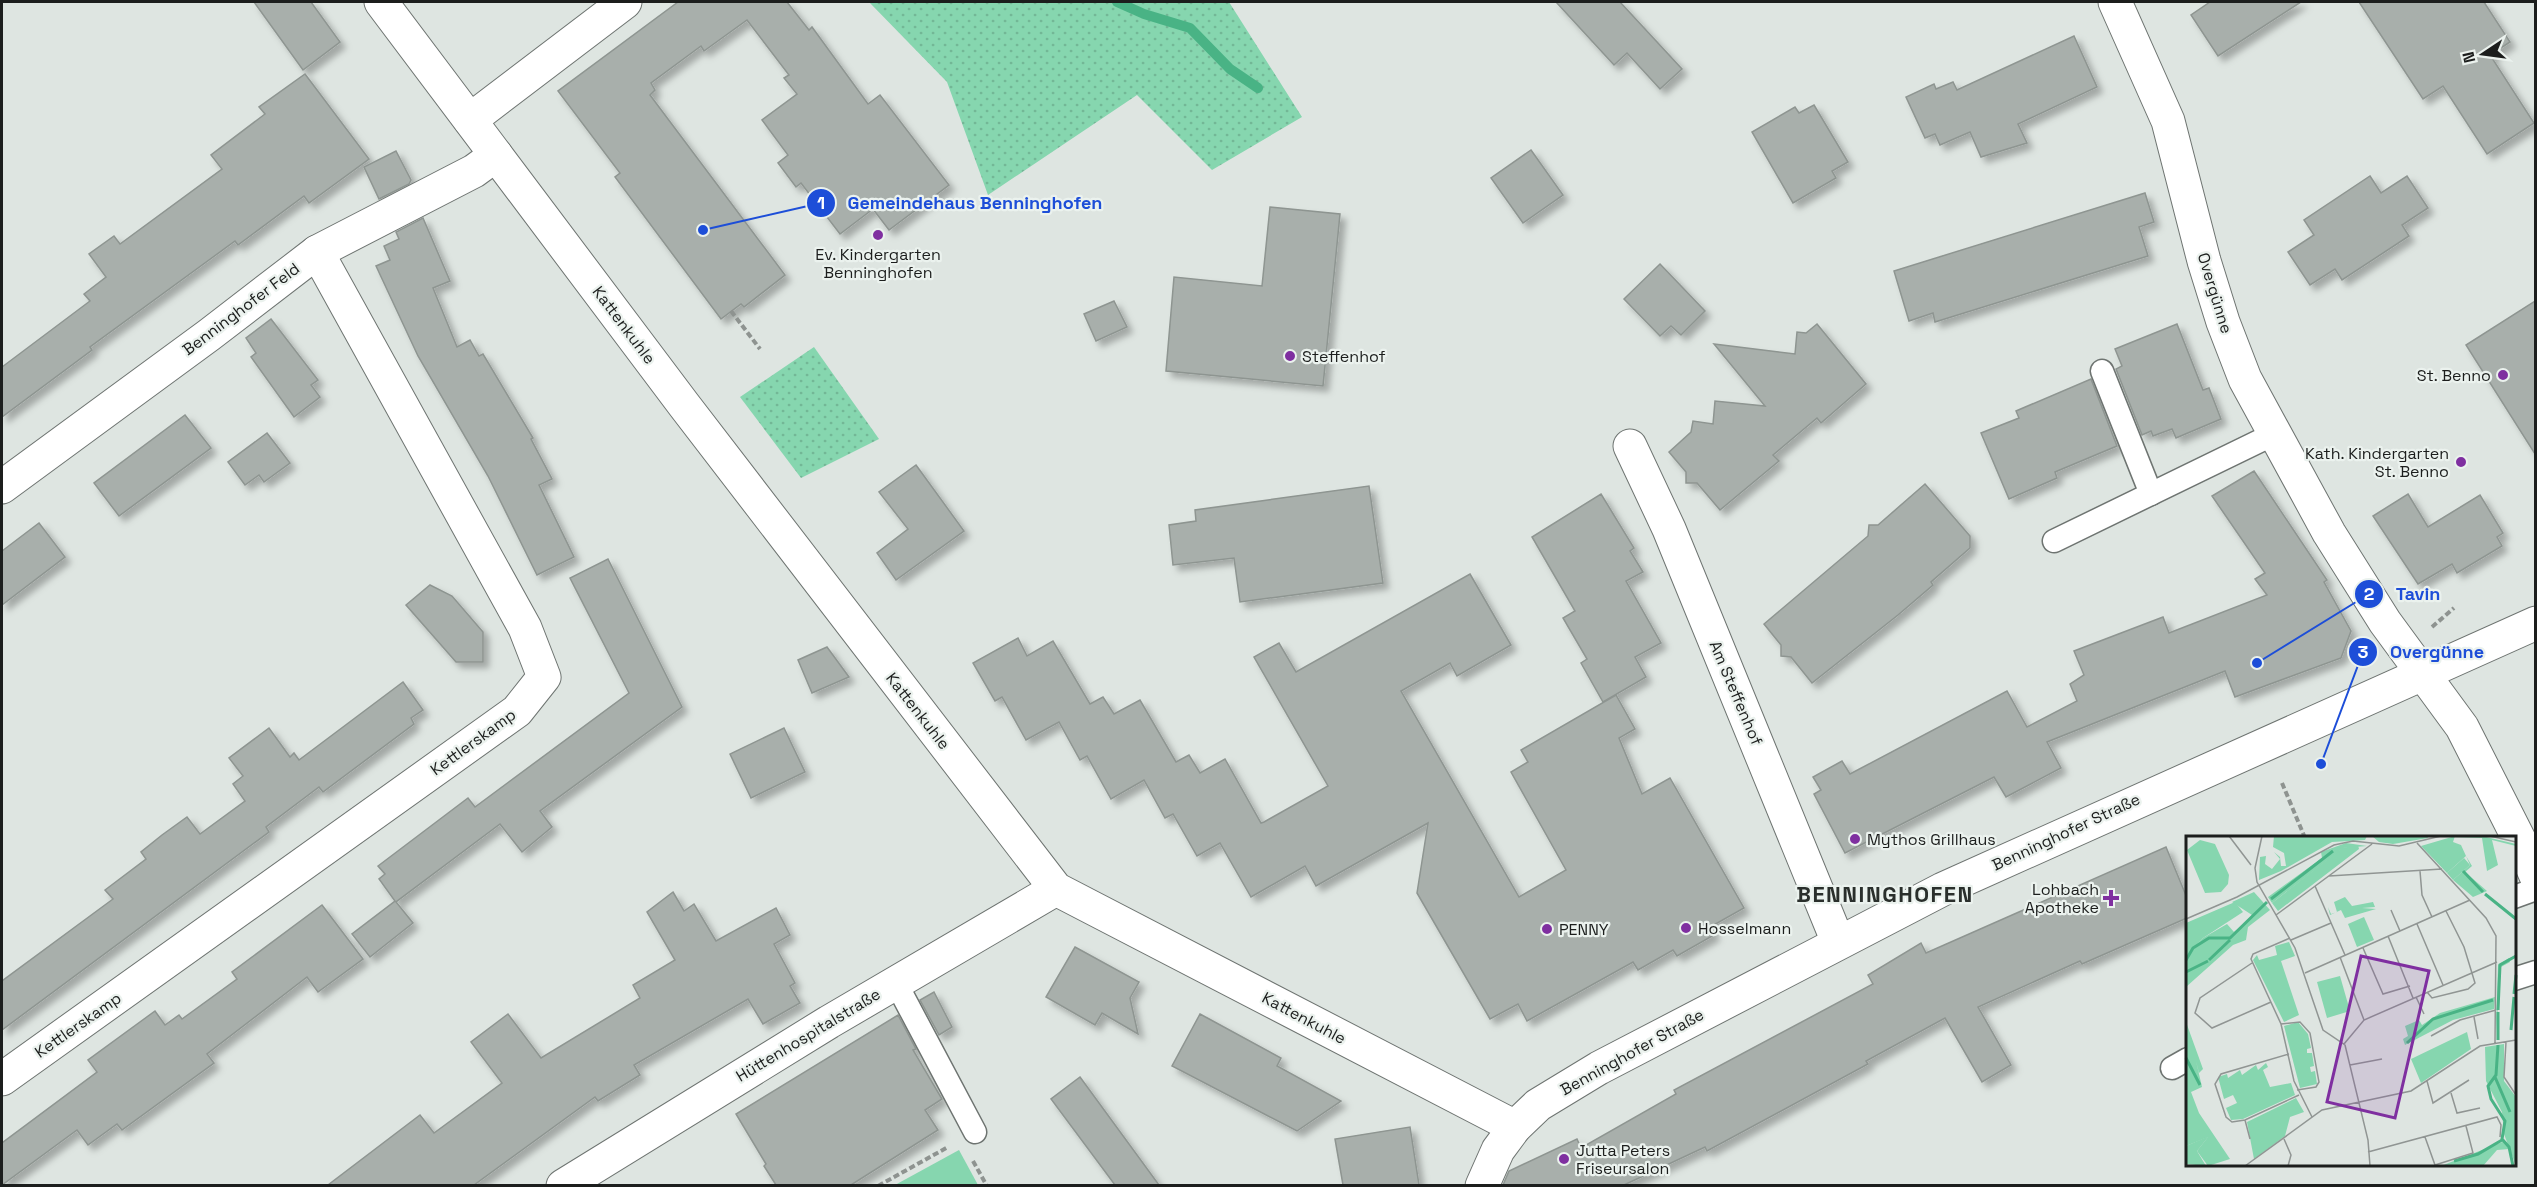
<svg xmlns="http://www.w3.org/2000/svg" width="2537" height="1187" font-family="'Space Grotesk',sans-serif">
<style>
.grass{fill:url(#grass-dots)}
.garden{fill:#86d6af}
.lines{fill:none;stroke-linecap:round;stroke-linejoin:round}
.stream{stroke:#49b385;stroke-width:10}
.building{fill:#a8afab;stroke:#8e9591;stroke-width:1.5;filter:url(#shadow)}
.service-casing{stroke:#6e7471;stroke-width:25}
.minor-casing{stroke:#6e7471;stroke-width:35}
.secondary-casing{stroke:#6e7471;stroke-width:35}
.path{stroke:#8e9390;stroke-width:4;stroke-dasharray:6 3;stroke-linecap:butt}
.service{stroke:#fff;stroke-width:22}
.minor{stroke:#fff;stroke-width:33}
.secondary{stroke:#fff;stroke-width:33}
.poi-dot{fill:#7f2fa0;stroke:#ebf2ee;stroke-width:2}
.labels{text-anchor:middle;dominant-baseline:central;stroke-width:4.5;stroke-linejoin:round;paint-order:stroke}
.poi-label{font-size:16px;fill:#1c1e1d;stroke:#ebf2ee;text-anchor:start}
.street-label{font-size:16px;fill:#1c1e1d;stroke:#ebf2ee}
.district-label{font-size:22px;font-weight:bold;letter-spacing:1.5px;fill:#2a2f2c;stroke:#ebf2ee}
.inset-river{fill:none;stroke:#49b385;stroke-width:3}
.inset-road{fill:none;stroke:#909593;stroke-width:1.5}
.view{fill:#7f2fa0;fill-opacity:0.15;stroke:#7f2fa0;stroke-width:3}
.inset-edge{fill:none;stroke:#1c1e1d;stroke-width:3}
.leader{fill:none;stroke:#1d4ed8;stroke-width:2}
.callout-dot{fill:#1d4ed8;stroke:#ebf2ee;stroke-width:2}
.mark-label{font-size:18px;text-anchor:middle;font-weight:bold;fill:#fff}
.callout-label{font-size:18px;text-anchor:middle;font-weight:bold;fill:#1d4ed8;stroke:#ebf2ee;stroke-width:4.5;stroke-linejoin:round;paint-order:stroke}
</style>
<defs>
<pattern id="grass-dots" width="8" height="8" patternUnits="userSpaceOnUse" patternTransform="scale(1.5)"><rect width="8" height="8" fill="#86d6af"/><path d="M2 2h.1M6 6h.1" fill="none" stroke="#73b796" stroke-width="1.8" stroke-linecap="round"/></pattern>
<filter id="shadow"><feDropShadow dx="5.5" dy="5.5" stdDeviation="3" flood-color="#0004"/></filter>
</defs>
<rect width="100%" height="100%" fill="#dee5e1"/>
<!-- grass -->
<g class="grass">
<polygon points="869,2 1229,2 1302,117 1212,170 1137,95 988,195 947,82"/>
<polygon points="814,347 879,439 801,478 740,397"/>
</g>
<!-- garden -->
<polygon class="garden" points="959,1150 978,1185 895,1185"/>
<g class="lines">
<!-- stream -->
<polyline class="stream" points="1117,2 1144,14 1190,28 1230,69 1258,88"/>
</g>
<!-- building -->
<g class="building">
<polygon points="254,2 311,2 340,42 303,70"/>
<polygon points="678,2 787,2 809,30 812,27 868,104 880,95 949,185 889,230 873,209 840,234 801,183 796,187 778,163 788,155 762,120 797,94 784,78 789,75 747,20 704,51 701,46 651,83 655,90 650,95 785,275 744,307 741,304 721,319 615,177 620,173 558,91"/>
<polygon points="1556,2 1620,2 1682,69 1660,89 1627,53 1614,65"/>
<polygon points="2210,2 2301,2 2218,56 2191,15"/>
<polygon points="2359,2 2484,2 2510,42 2490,55 2534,123 2487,154 2443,86 2423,99"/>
<polygon points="2074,36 2097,87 2018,124 2027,143 1981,157 1970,132 1940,145 1935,134 1925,138 1906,97 1934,84 1936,89 1953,82 1957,90"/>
<polygon points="305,74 369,159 309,203 304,196 238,245 235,241 90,347 92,350 2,417 2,367 90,301 84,294 106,277 89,254 114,236 120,244 222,169 211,155 265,114 259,107"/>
<polygon points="1814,105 1848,162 1832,171 1836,178 1793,203 1752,132 1795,107 1799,113"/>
<polygon points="1531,150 1563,195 1523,223 1491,178"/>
<polygon points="396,151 411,180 409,184 379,199 364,167"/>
<polygon points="2370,176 2381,193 2407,176 2428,208 2402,225 2409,236 2342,280 2335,269 2310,285 2288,252 2314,235 2304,220"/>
<polygon points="2145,193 2154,222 2139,227 2148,256 1935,322 1933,313 1909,321 1894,271"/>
<polygon points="1270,207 1340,214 1323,386 1166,371 1174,277 1262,286"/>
<polygon points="423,218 450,281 433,288 457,347 470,340 479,356 483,354 533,438 531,439 552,479 539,485 574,557 537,575 488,476 418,356 376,266 390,260 384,246 399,239 396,232"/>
<polygon points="1660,264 1705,311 1681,335 1671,326 1660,336 1624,299"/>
<polygon points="1114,301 1127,327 1096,341 1084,314"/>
<polygon points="2535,301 2535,454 2466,345"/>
<polygon points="271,319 318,380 311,385 320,397 294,417 251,357 256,353 246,338"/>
<polygon points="1817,324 1866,384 1821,423 1817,418 1773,455 1779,461 1720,510 1697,483 1686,483 1686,472 1669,452 1691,432 1693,421 1713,424 1715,401 1765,406 1714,344 1795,354 1797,332 1806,333"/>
<polygon points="2177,324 2203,390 2209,388 2221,419 2176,438 2172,429 2153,436 2151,431 2142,435 2116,369 2122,366 2115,349"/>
<polygon points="2091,379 2117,446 2055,472 2057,478 2009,499 1981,433 2019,418 2016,411"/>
<polygon points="185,415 211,448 119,516 94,483"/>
<polygon points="267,433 290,463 264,482 259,475 245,485 228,462"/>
<polygon points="916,465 964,531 896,580 877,553 908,529 879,492"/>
<polygon points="2254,471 2327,580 2324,582 2351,631 2341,658 2235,697 2225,671 2047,742 2061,768 2006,797 1994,777 1845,853 1814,794 1821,790 1813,777 1842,761 1850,774 2007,691 2027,727 2077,701 2070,684 2084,675 2074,651 2163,617 2169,633 2267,595 2255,579 2265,573 2212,496"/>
<polygon points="1925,484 1970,536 1970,548 1931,582 1933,585 1898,615 1812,683 1791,657 1781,656 1781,645 1764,624 1868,536 1869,525 1878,525"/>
<polygon points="1369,486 1383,583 1240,602 1234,558 1173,565 1169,525 1196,521 1195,510"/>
<polygon points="1601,494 1634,548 1630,551 1643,572 1626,581 1661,643 1635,657 1646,677 1603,702 1581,663 1587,659 1563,618 1575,611 1532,537"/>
<polygon points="2408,494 2428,527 2480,495 2503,533 2497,537 2502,546 2457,573 2452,564 2418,584 2373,516"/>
<polygon points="39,523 65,557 2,605 2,551"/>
<polygon points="608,559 682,707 540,811 552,827 522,852 500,824 396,902 413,923 370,957 352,934 395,901 379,879 385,874 378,866 468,798 475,807 629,693 570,578"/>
<polygon points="1470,574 1511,645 1457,676 1450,663 1401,691 1519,897 1566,870 1511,772 1528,762 1521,750 1616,695 1635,729 1619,738 1642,794 1670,778 1744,908 1710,927 1714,935 1677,956 1673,950 1638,970 1633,962 1527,1021 1518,1004 1490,1019 1417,893 1428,823 1316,886 1305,866 1251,897 1220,843 1197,856 1173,814 1165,818 1144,780 1111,799 1087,756 1080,760 1059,722 1026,740 1002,697 995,701 973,663 1018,638 1027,656 1053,641 1090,704 1103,697 1114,714 1140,700 1176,762 1189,755 1200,773 1225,759 1261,823 1264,822 1328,786 1254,657 1279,643 1296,672"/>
<polygon points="430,585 452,596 483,632 483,662 456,662 406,605"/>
<polygon points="827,647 849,677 812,693 798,660"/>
<polygon points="403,682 423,710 411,718 414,724 323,792 319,787 266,827 269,832 2,1030 2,981 113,899 105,890 146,859 141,852 162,835 187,817 200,834 245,801 233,784 243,776 229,758 269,728 290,757 294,753 299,760"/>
<polygon points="784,728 805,772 751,798 730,754"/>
<polygon points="2166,847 2187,898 2187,918 2082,964 2080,961 1978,1007 2011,1065 1982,1082 1945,1018 1866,1061 1868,1064 1707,1151 1705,1147 1624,1185 1503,1185 1509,1171 1577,1139 1581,1148 1676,1094 1674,1090 1873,984 1868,975 1921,943 1926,953"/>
<polygon points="673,892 684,911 694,904 716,941 776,908 790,935 774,944 795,983 790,986 800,1003 763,1024 748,999 634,1065 640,1075 598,1101 595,1097 474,1185 328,1185 420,1115 434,1133 502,1083 471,1042 508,1014 541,1058 640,998 633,985 675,960 647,912"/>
<polygon points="322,905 363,959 318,992 307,977 207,1054 214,1063 122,1130 117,1124 88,1145 77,1130 2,1185 2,1143 97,1072 88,1060 155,1011 165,1025 179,1015 182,1019 237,979 232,972"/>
<polygon points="1075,947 1139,982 1130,998 1138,1034 1102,1013 1095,1025 1046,997"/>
<polygon points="934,992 952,1027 939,1035 920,1000"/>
<polygon points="1200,1014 1281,1058 1277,1066 1341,1101 1297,1131 1172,1066"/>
<polygon points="898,1015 916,1049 913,1050 942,1099 925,1110 938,1130 851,1185 776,1185 764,1166 766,1164 736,1114"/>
<polygon points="1080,1077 1159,1185 1115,1185 1051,1099"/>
<polygon points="1410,1127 1419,1185 1343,1185 1335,1139"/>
</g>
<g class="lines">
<defs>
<g id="service">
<polyline points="2102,371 2151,494"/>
<polyline points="2054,541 2274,434"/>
<polyline points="2514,897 2536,889"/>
<polyline points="2514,979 2536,972"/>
<polyline points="896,983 975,1132"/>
<polyline points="2172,1068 2188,1059"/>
</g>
<g id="minor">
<polyline points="381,2 684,405 1056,889 1515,1127"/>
<polyline points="2115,2 2168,121 2204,261 2223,322 2245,379 2329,533 2385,622 2462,727 2526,853 2536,876"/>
<polyline points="470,120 625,2"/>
<polyline points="1630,446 1669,529 1838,942"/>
<polyline points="2,487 209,335 317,252 474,171 496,155"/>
<polyline points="2,1079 517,711 544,677 525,628 317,252"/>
<polyline points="563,1186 829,1022 1056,889"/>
</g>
<polyline id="secondary" points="1482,1186 1498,1150 1515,1127 1538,1105 1599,1068 1943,889 2536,623"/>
</defs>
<!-- service casing -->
<use href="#service" class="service-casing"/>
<!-- minor casing -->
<use href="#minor" class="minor-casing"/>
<!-- secondary casing -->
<use href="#secondary" class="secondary-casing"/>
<!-- path -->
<g class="path">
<polyline points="731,311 760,349"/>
<polyline points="2432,627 2454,608"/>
<polyline points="2282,783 2305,838"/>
<polyline points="973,1161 987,1186"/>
<polyline points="878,1186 948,1147"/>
</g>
<!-- service -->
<use href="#service" class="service"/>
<!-- minor -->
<use href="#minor" class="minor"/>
<!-- secondary -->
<use href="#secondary" class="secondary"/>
</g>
<!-- markers -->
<g class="poi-dot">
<circle cx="878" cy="235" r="6"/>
<circle cx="1290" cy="356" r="6"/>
<circle cx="2503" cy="375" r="6"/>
<circle cx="2461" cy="462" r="6"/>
<circle cx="1855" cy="839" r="6"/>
<path d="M2108 889h6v6h6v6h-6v6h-6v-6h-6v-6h6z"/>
<circle cx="1686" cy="928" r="6"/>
<circle cx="1547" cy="929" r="6"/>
<circle cx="1564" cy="1159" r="6"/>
</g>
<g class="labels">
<!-- poi labels -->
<g class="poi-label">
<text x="878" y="254" text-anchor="middle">Ev. Kindergarten<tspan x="878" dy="18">Benninghofen</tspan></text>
<text x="1302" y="356">Steffenhof</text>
<text x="2491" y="375" text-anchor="end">St. Benno</text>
<text x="2449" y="453" text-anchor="end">Kath. Kindergarten<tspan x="2449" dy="18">St. Benno</tspan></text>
<text x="1867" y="839">Mythos Grillhaus</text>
<text x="2099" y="889" text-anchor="end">Lohbach<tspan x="2099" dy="18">Apotheke</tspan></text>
<text x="1698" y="928">Hosselmann</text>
<text x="1559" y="929">PENNY</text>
<text x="1576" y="1150">Jutta Peters<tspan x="1576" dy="18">Friseursalon</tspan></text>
</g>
<!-- street labels -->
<g class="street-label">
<text transform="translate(2215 293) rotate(73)">Overgünne</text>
<text transform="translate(241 309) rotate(-37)">Benninghofer Feld</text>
<text transform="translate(624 325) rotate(53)">Kattenkuhle</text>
<text transform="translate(1736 693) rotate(67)">Am Steffenhof</text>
<text transform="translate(918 711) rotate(52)">Kattenkuhle</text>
<text transform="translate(473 742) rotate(-36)">Kettlerskamp</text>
<text transform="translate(2066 832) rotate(-25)">Benninghofer Straße</text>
<text transform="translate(1304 1018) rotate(28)">Kattenkuhle</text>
<text transform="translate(78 1025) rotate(-35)">Kettlerskamp</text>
<text transform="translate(808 1035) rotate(-31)">Hüttenhospitalstraße</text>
<text transform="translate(1632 1052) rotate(-29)">Benninghofer Straße</text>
</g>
<!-- district labels -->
<g class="district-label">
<text x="1885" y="894">BENNINGHOFEN</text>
</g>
</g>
<!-- overview -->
<g transform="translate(2186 836)">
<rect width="330" height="330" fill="#dee5e1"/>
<path d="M88,0H181L179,4L146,6L95,35L73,44L74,21L80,20L79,28L86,33L94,23L88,16L94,21L95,30H100L98,17L87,11ZM296,0L330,8V10L306,4L312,29L301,35L296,2L268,1ZM280,20L286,30L279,36L301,55L287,61L267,44L284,29ZM68,56L84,74L62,91L60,104L47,109L0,151V121L17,102L41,88L48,96L56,90L66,79L46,66ZM159,61L166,70L187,66L189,71L176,72L190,73L159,82L155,74L144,79L142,71L145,78L151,76L148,66ZM103,106L109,120L95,125L113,179L98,186L67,124L71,119L73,124L91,119L89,110ZM323,122L324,126L315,131L310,196L312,129ZM309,161L308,173L267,184L219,209L217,203L222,200L219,190L233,184L236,189L254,177ZM0,186L17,233L13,237L10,225L16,251L5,256L13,277L44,323L22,330L11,315L22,301L0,310ZM112,186L122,198L125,212L121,213V217H126L128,230L124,231L125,236L129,235L131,248L114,252L98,190ZM281,196L285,213L235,247L225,223ZM80,227L82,231L77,234L84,251L105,247L109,259L57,283L45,284L40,272L51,267L47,259L38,263L32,241L41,238L42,242L54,234L56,239L70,229L72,234ZM110,262L118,276L104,281L99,300L68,323L61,286Z" fill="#86d6af"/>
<path d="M160,7L181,10L157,12L86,67L82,61L136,22L135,16ZM319,305L323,313L311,314L297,330H255Z" fill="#86d6af"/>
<path d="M178,81L188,104L171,111L162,88Z" fill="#86d6af"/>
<path d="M278,22L284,29L267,44L261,37ZM318,208V245L330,261V330L318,298L316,276L300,245L299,211Z" fill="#86d6af"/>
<path d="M186,0H241L242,2L207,8L193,6ZM269,0L267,6L275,9L280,20L261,37L235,10ZM14,4L29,8L43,39L42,48L35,56L19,57L1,14ZM172,9L173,13L92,75L86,67L156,12ZM49,66L57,76L17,102L0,121V87ZM154,140L164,175L141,182L131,146ZM23,300L11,315L20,330L0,328V310Z" fill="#86d6af"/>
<path class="inset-river" d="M277,35L297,56M299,58L330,83M85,63L147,15M0,124L7,112L23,102H44L81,66M23,124L44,104M0,136L22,125M328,158L330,139M312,174L314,129L330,120M325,194L328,161M312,204V176M221,207L247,183L307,164M312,209L310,239L302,250L305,263L319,285L316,303L323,311L327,330M0,222L14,249M309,241L324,276M268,325L292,318L316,304"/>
<path class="inset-road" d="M43,0L65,29M76,0L69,32L71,46L109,112L137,194L159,209L182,304L184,330M304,0L330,6M231,7L300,82L310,100L309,207M234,35L236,59L246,81M143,40L256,33M129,50L159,119M205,74L214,95M90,79L186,8M0,83L51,61L148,9L167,5L213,10L255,0M231,88L257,149M202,100L227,162M104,102L67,118L65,123L95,188L108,245L126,281M105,104L145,87M177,112L197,158L224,150M154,121L178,184M66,127L14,162L9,177L26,192L85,166M119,137L284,64M241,156L246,162L282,153L289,147L278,111L260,75M230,161L238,178M288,181L292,203M95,188L114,186L124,197L133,246L130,251L111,254M245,200L274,184L310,174M320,206L318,241L330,259M158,208L178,184L311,126M103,218L35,238L29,248L40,281L46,286L59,284L113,259M164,229L196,223M241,245L247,267L283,244M265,257L271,277L294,272M59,284L64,303M239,301L249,329L287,317L280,290M98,303L105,319L102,330M182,316L311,281L315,289L314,301M59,330L136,274L225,255L294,210L330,204"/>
<path class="view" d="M175,120L243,135L209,282L141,266Z"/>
<rect width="330" height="330" class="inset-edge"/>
</g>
<!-- callouts -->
<path class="leader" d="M703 230L821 203M2257 663L2369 594M2321 764L2363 652"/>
<g class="callout-dot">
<circle cx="703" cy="230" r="6"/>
<circle cx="2257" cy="663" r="6"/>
<circle cx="2321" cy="764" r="6"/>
<circle cx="821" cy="203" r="15"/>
<circle cx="2369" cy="594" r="15"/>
<circle cx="2363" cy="652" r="15"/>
</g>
<g class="mark-label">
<text x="821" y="209">1</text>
<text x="2369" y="600">2</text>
<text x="2363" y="658">3</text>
</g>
<g class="callout-label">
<text x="975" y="209">Gemeindehaus Benninghofen</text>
<text x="2418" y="600">Tavin</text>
<text x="2437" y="658">Overgünne</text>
</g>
<!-- border -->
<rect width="2537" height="1187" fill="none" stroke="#1c1e1d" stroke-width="6"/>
<!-- north arrow -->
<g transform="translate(2483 54) rotate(257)" stroke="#ebf2ee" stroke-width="4.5" paint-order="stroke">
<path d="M0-4.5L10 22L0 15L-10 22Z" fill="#1c1e1d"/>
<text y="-9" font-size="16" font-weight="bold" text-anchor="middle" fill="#1c1e1d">N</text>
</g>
</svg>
